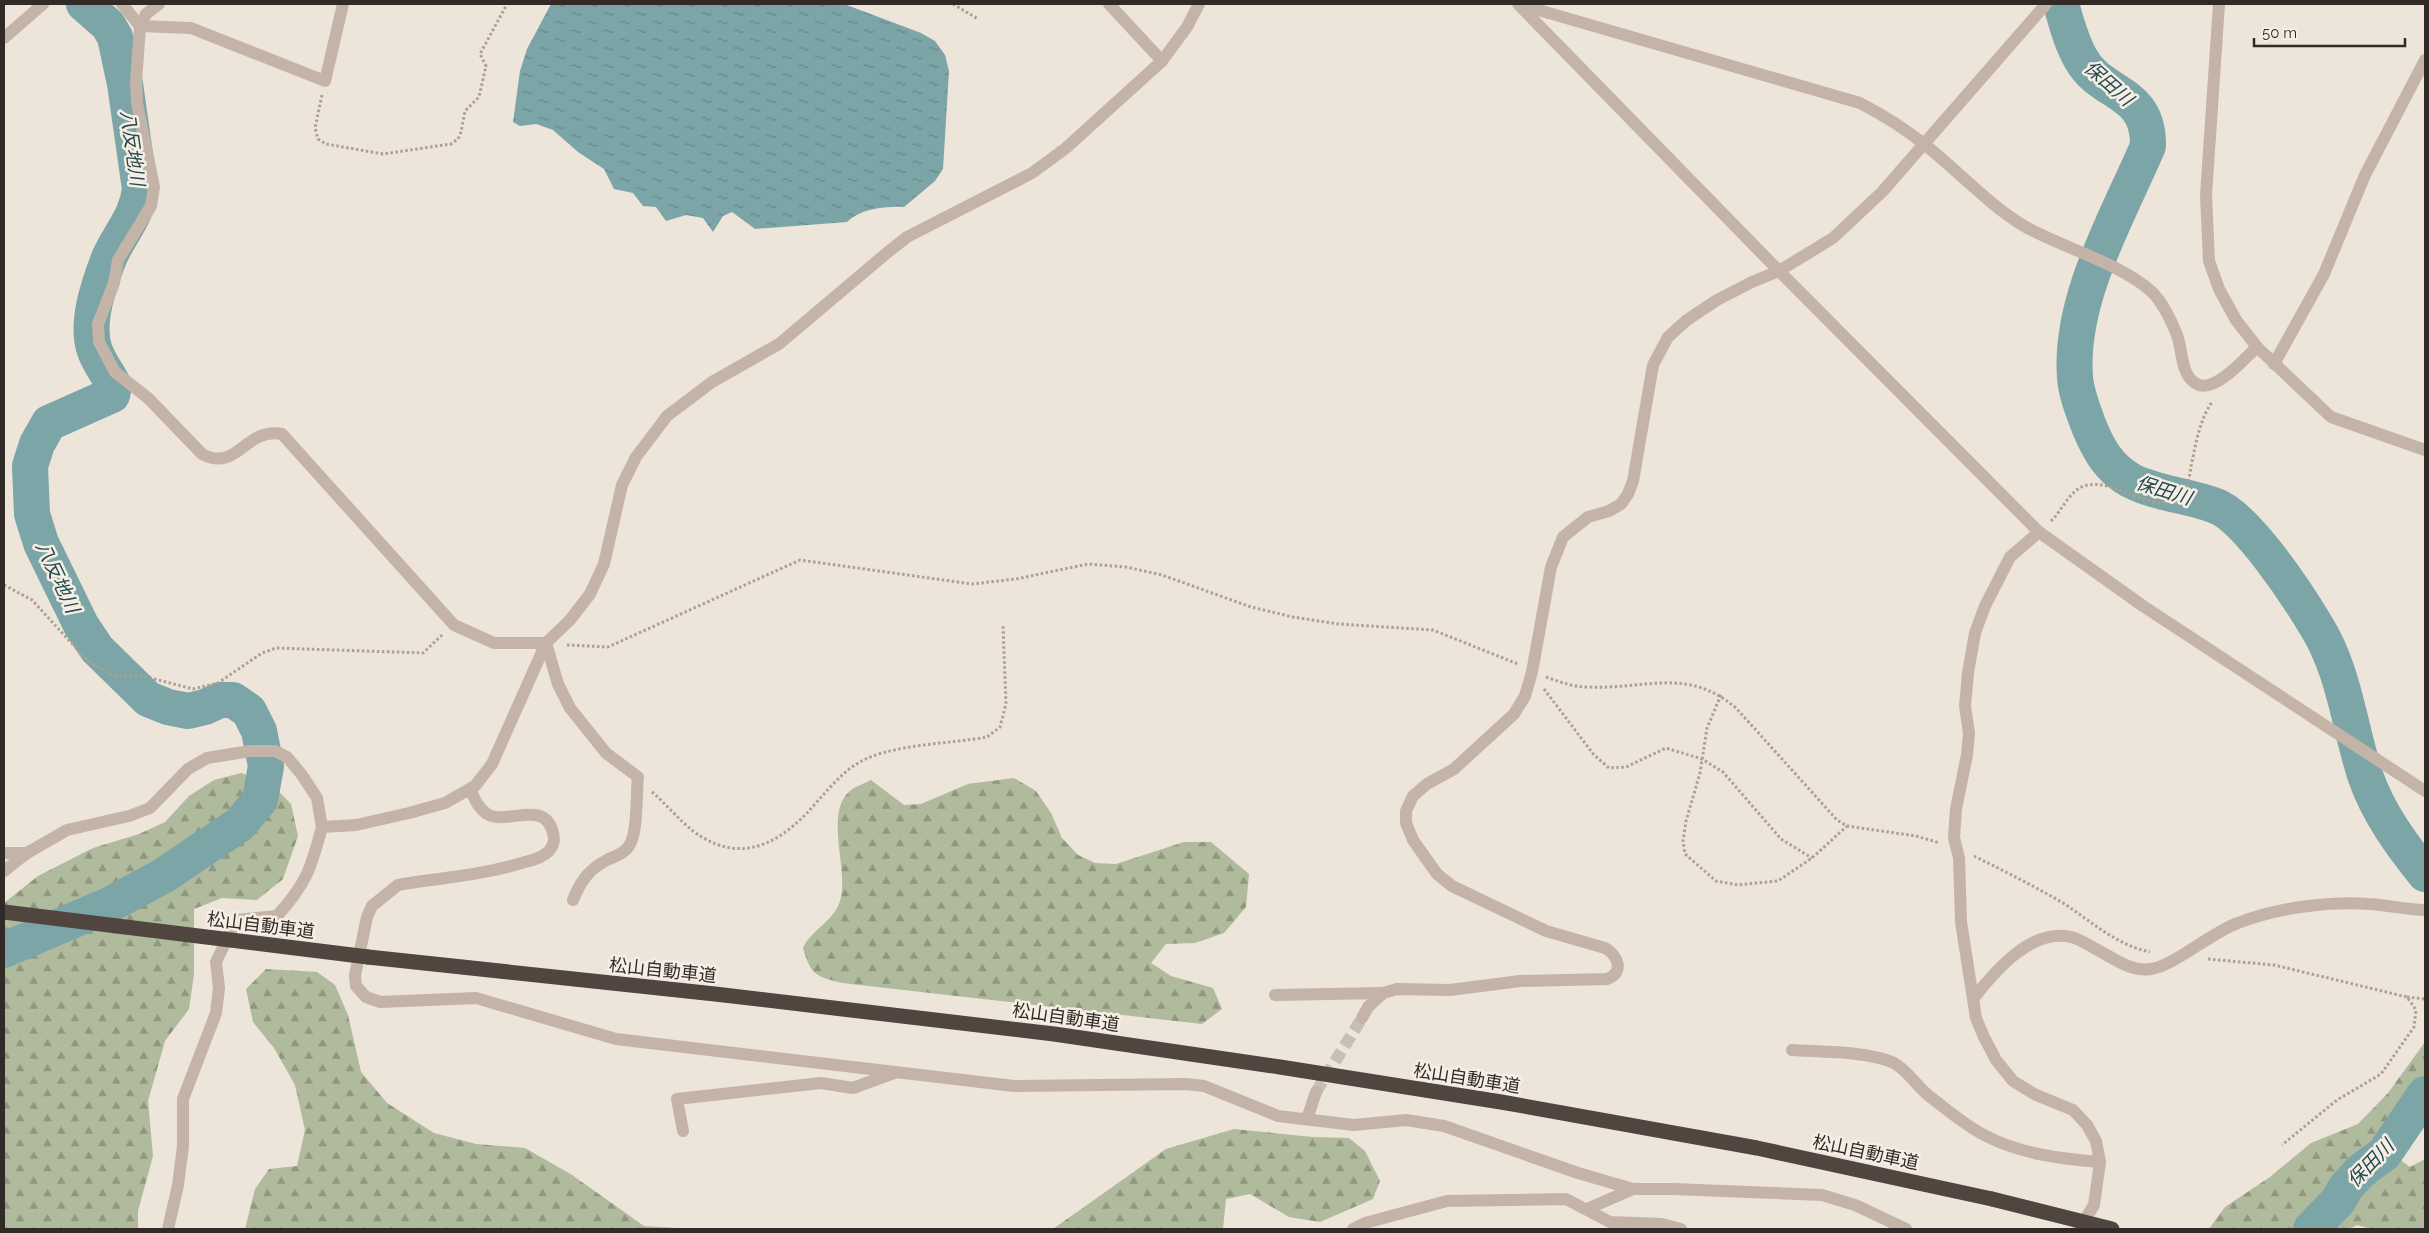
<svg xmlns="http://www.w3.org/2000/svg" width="2429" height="1233" font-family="Raleway,'Noto Sans JP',sans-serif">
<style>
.forest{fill:url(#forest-firs)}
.water{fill:url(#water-ripples)}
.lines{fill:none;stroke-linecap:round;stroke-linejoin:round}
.river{stroke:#7ca5a7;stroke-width:36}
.minor-tunnel{stroke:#c7bfb6;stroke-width:12;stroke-dasharray:12 6;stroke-linecap:butt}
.path{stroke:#af9f92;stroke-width:3;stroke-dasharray:2.5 2.5;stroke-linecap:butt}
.minor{stroke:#c4b4a7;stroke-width:12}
.motorway{stroke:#51453f;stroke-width:15}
.motorway-bridge{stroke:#51453f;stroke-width:15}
.labels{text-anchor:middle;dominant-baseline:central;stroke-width:5;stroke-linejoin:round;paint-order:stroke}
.street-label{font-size:18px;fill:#312a27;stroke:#f6eee5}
.water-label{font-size:19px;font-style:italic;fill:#224a4d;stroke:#f6eee5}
</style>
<defs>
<pattern id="forest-firs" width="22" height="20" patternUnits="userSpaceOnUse" patternTransform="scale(1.25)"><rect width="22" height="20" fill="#b0ba9c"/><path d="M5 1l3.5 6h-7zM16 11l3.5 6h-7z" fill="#90977f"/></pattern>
<pattern id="water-ripples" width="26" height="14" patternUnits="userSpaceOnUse" patternTransform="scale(1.25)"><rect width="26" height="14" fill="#7ca5a7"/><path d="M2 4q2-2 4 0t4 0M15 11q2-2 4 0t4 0" fill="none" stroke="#668788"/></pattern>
</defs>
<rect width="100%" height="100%" fill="#ede4da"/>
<!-- forest -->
<g class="forest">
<polygon points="241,773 270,783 291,804 298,836 283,879 257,900 222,898 194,909 194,974 189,1009 165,1041 148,1101 153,1156 138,1211 138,1229 4,1229 4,903 38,876 93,848 139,834 165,822 189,796 214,780"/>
<path d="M1014,778L1036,791L1051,813L1062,838L1078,855L1095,863L1116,864L1184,842H1211L1249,874L1246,907L1224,933L1195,943L1166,944L1151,963L1171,976L1213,988L1222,1009L1202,1024L842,983C815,976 811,975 803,948C812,929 834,921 840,901C850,869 821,808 854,788C859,785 866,783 871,780L904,805L921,804L968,784Z"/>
<polygon points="266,969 317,972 335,985 348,1015 361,1072 387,1103 434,1133 476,1144 525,1148 572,1175 644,1226 691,1229 245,1229 255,1189 269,1169 297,1166 305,1130 295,1085 274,1048 253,1022 246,989"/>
<polygon points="2425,1042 2425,1106 2411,1123 2395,1156 2410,1167 2425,1159 2425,1229 2371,1229 2357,1225 2349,1229 2209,1229 2225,1207 2270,1177 2311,1143 2358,1124 2388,1093"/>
<polygon points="1234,1129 1313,1137 1349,1138 1365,1151 1380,1181 1373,1199 1320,1222 1289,1217 1250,1194 1226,1199 1223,1229 1053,1229 1166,1149"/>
</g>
<!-- water -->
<path class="water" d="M551,4H844L921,33L935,41L945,55L949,71L943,169L935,181L904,207C885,206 860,209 847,222L755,229L732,212L723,216L713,232L703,218L686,215L666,221L656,207L643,206L633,193L614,189L604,169L578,152L553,130L536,124L520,126L513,122L520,71L527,49Z"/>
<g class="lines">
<!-- river -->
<g class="river">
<path d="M2061,4C2066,21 2071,42 2081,59C2102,97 2149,89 2148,146C2118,216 2069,299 2075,377C2076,394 2084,413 2090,429C2099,450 2109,468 2130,480C2156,494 2188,495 2216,506C2247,518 2297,594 2315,624C2344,669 2349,725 2365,775C2378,813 2401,844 2425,874"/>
<path d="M4,950L109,905L163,876L240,824L260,800L266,766L259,731L249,711L233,700H220L205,707L188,711L168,707L148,699L97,649L81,625L41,543L32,514L30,466L37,444L49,423L112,395L114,386C108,373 98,362 94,348C86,321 99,284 109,258C120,233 137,217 140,189L125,84L115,37L108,25L84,4"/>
<polyline points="2311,1229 2338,1201 2346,1187 2362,1170 2384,1154 2425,1094"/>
</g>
<!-- minor-tunnel -->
<polyline class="minor-tunnel" points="1316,1092 1362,1018"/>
<!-- path -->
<g class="path">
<polyline points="953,4 978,19"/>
<polyline points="322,95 315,128 318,139 326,144 383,154 451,144 458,139 461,132 465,111 479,97 486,66 480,54 507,4"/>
<path d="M2051,521C2062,511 2069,491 2084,486C2119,475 2159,526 2185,488C2189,483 2190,473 2191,466C2196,444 2199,421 2212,402"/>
<polyline points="4,585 32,600 88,661 114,676 143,676 193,689 218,683 262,653 276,648 423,653 442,635"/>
<polyline points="567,645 608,647 800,560 972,584 1016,579 1088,564 1126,567 1162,575 1251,607 1293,617 1338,624 1433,630 1518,664"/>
<path d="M1546,677C1560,682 1573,687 1588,687C1644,690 1687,666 1736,708L1837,820L1847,826L1916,836L1940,843"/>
<polyline points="1544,689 1594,755 1609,768 1626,767 1666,748 1702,759 1723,772 1781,839 1812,858"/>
<polyline points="1721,695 1707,728 1700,773 1686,821 1683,841 1685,854 1716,881 1738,885 1778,881 1812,858 1847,826"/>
<path d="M652,792C666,804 679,820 693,831C736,863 773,848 807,813C821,798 838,776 855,765C885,744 950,744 987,737L1000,727L1006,704L1003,626"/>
<path d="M1974,856C2004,871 2034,886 2063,903C2091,921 2116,945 2150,952"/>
<polyline points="2208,959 2274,965 2407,997 2416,1010 2414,1027 2381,1074 2337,1100 2282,1145"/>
<polyline points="2407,997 2425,999"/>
</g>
<!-- minor -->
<g class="minor">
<path d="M122,4L140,26L136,82L137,103L154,187L151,206L118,260L114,283L98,324L99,342L115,372L148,398L202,454C238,473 244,427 282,434L454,625L494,643H546"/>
<polyline points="159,4 146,14 140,26 191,28 325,81 343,4"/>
<polyline points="1109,4 1162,61"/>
<polyline points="1518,4 1779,271 2039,532 2143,606 2425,791"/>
<polyline points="2219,4 2206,195 2209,261 2219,289 2236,320 2257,347 2331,417 2425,450"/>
<path d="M1521,5L1860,103C1883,115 1904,128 1924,144C1956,169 1990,206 2024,226C2061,247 2122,264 2152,292C2163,303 2171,320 2177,335C2183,350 2180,378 2199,385C2217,391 2245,358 2257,347"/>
<polyline points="4,38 43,4"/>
<polyline points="2274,364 2324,274 2365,175 2425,60"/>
<polyline points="2039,532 2010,557 1985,606 1975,633 1968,673 1965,706 1969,733 1967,755 1956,809 1954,838 1959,858 1961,922 1976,1018 1983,1035 1996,1060 2013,1081 2034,1094 2073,1110 2087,1125 2096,1141 2100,1162 2094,1205 2079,1229"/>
<path d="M546,643L558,684L570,708L606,753L638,777C636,794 638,833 629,846C624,854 615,856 607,860C589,869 580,882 573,900"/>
<path d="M470,789C474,798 478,808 487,814C506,826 545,798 553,833C555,840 554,845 549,851C543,857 534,860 525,862C484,875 440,878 398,885L372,906L367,917L355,975L356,986L366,997L380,1002L476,998L616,1039L1014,1086L1186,1084L1204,1086L1278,1116L1354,1125L1406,1120L1444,1126L1578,1173L1633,1189H1673L1822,1195L1855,1205L1906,1229"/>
<polyline points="4,853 27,853 67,830 129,816 150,808 188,769 207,758 250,751 275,751 287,757 302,775 317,798 322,827"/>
<polyline points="4,871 27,853"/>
<polyline points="1275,995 1383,993"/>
<path d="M1973,999C1995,971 2031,928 2071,937C2083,940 2095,949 2105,954C2119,962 2134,972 2151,969C2174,966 2212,932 2238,923C2275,908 2329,901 2369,904C2388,905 2406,910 2425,910"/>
<path d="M1362,1018L1368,1007L1383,993L1397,989L1450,990L1520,981L1607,979C1625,973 1618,955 1605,948L1546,931L1452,886L1437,874L1413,840L1406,823V811L1413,796L1427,784L1454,769L1514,714L1525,696L1532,672L1551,567L1563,537L1588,517L1609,511L1621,504L1628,494L1633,481L1653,365L1668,337L1687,320L1717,300L1752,282L1779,271L1833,238L1882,192L2046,4"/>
<path d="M1792,1050C1820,1052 1869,1051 1894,1063C1910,1072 1918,1089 1933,1099C1950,1112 1966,1126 1986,1136C2021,1154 2062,1159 2100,1162"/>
<polyline points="1307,1119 1316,1092"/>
<polyline points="683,1131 677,1099 821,1083 853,1088 894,1073"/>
<polyline points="1587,1209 1633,1189"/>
<path d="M168,1229L178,1185L183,1146V1099L216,1013L219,988L216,962L236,920L277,916C306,884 311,869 322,827L356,825L409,813L445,803L475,786L492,764L546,643L570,620L590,594L604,564L622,485L636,457L667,416L712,382L779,344L888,252L907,237L1032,173L1066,148L1162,61L1187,27L1199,4"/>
<polyline points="1353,1229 1365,1223 1447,1201 1566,1199 1610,1222 1662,1224 1681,1229"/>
</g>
<!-- motorway -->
<polyline class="motorway" points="368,957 715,994 1054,1034 1280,1067 1501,1102 1757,1148 1992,1199"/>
<!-- motorway-bridge -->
<g class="motorway-bridge">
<polyline points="4,912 368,957"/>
<polyline points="1992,1199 2112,1229"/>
</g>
</g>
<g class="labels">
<!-- street labels -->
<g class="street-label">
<text transform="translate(261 925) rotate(7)">松山自動車道</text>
<text transform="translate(663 970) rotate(6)">松山自動車道</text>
<text transform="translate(1066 1017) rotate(8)">松山自動車道</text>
<text transform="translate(1467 1078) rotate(9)">松山自動車道</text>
<text transform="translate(1866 1152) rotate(12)">松山自動車道</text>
</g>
<!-- water labels -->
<g class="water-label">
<text transform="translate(2109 83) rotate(41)">保田川</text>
<text transform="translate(133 148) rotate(82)">八反地川</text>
<text transform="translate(2164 490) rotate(17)">保田川</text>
<text transform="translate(58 577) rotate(65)">八反地川</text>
<text transform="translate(2370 1163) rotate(-46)">保田川</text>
</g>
</g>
<!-- border -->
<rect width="2429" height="1233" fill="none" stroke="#312a27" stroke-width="10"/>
<!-- scale -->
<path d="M2254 38v8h151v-8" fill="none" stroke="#312a27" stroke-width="2.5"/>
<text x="2262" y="38" font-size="15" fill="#312a27" stroke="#f6eee5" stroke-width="4" paint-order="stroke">50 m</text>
</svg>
